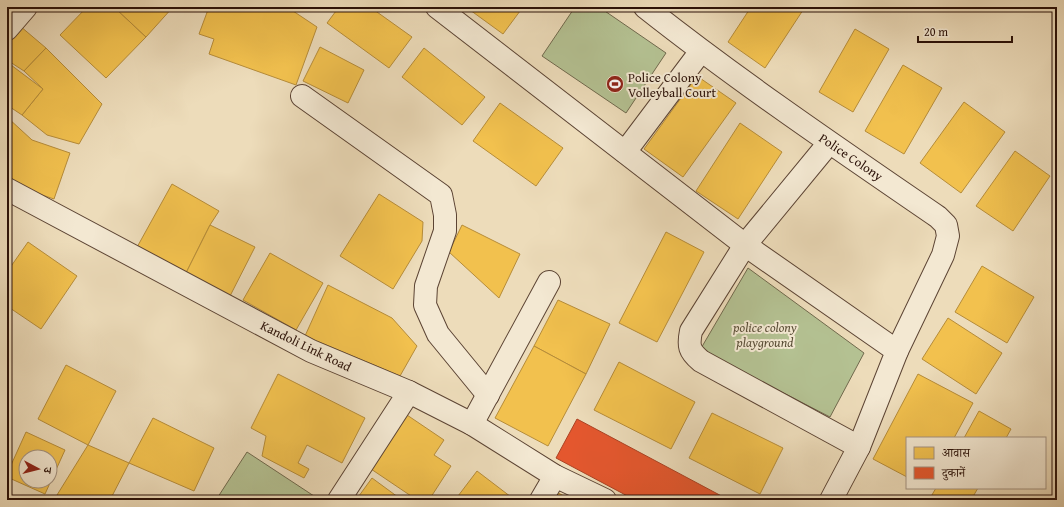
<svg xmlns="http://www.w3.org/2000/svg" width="1064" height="507" font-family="'Gentium Book Plus','Noto Serif Devanagari',serif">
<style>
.green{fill:#b4c192;stroke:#70694d}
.homes{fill:#f2c14e;stroke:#b68c39;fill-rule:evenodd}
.shops{fill:#e4572e;stroke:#ac4223}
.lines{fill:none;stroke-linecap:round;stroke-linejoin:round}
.stream{stroke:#6e7869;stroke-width:9}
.minor-casing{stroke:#5c4434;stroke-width:24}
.minor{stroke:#f3e8d2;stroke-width:22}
.labels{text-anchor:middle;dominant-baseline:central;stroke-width:4;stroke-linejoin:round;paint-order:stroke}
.poi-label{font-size:13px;fill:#2b1108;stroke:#f3e8d2;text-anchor:start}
.street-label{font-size:13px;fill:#2b1108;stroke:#f3e8d2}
.park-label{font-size:13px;font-style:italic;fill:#5b4f38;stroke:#f3e8d2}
</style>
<rect width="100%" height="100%" fill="#eddcba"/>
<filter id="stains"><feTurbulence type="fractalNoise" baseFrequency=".005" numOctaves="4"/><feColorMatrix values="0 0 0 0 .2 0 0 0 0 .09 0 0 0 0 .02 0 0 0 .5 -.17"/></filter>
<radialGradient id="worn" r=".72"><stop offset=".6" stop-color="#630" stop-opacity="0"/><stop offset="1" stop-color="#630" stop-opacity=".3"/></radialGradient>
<!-- green -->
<g class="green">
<polygon points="575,7 599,7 666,53 626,113 542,56"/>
<polygon points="748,268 864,353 830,417 700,350"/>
<polygon points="247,452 317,498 316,500 216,500"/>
</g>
<!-- homes -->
<g class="homes">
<polygon points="87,7 114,7 146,37 106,78 60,35"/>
<polygon points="114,7 173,7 146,37"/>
<polygon points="209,7 287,7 317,27 296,85 209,54 214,39 199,34"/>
<polygon points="339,7 370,7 412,37 389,68 327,23"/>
<polygon points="472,7 523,7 503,34 470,10"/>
<polygon points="751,7 805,7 765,68 728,42"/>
<polygon points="20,26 46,48 24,71 7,60 7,42"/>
<polygon points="855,29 889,49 853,112 819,92"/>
<polygon points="320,47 364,70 348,103 303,81"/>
<polygon points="46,48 102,104 79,144 47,135 22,115 43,89 24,71"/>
<polygon points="424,48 485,97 462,125 402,77"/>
<polygon points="7,62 43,89 22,115 7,105"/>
<polygon points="903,65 942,88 904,154 865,131"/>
<polygon points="697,76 736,103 683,177 644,149"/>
<polygon points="964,102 1005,132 961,193 920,163"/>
<polygon points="500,103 563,148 536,186 473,141"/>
<polygon points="8,118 32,140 70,153 54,199 7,183"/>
<polygon points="740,123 782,152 738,219 696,191"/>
<polygon points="1015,151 1050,176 1013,231 976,206"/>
<polygon points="172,184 219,211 210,225 185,275 136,249"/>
<polygon points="379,194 423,222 422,241 393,289 340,256"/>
<polygon points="210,225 255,247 229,298 185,275"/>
<polygon points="462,225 520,254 499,298 449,252"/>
<polygon points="666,232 704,252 657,342 619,323"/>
<polygon points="28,242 77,276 41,329 7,306 7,272"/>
<polygon points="270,253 323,283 296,330 243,300"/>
<polygon points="982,266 1034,297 1007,343 955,312"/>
<polygon points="328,285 392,318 417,346 400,376 305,336"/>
<polygon points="558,300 610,324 586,374 534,346"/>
<polygon points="948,318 1002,353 976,394 922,359"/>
<polygon points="534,346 586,374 548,446 495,418"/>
<polygon points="619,362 695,402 671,449 594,410"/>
<polygon points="66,365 116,391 88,445 38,419"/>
<polygon points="278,374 365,418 342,463 307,445 298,463 309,469 304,478 262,456 266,436 251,428"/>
<polygon points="918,374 973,403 954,438 907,438 907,477 873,459"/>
<polygon points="979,411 1011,429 1006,438 964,438"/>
<polygon points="712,413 783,448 760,494 689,458"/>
<polygon points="407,415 444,440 434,455 451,466 429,500 417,500 371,469"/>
<polygon points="153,418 214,448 194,491 129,463"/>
<path d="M26,432L65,450L45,494L7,477V474ZM26,457H50V481H26Z"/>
<polygon points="88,445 129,463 110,500 68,500 57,495"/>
<polygon points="477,471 515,500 455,500"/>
<polygon points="372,478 402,500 356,500"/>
<polygon points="936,488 978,488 971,500 929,500"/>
<polygon points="553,490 571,500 548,500"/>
</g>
<!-- shops -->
<polygon class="shops" points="577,419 729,500 635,500 556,458"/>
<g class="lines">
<!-- stream -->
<polyline class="stream" points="1052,7 1057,10"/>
<defs>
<g id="minor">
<polyline points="437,7 745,245 897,351 859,447 831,500"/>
<path d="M645,7C740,82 839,149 938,217L946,225L948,236L943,255L897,351"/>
<polyline points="7,29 26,7"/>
<polyline points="302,96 441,195 445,215 445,231 426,286 425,305 438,334 488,395"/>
<path d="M829,143L745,245L691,331C688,346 689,351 701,361L859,447"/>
<polyline points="625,152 701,51"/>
<polyline points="7,189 311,351 409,392 472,424 555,476 605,500"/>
<polyline points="472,424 549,282"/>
<polyline points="339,500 409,392"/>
<polyline points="541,500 555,476"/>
</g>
</defs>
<!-- minor casing -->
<use href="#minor" class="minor-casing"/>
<!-- minor -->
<use href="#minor" class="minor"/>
</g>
<!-- icons -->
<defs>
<symbol id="stadium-disc" viewBox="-11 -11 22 22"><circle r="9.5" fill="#8f2418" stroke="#f3e8d2"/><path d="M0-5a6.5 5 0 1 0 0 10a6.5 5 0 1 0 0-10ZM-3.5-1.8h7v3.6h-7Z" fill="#fff"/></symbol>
</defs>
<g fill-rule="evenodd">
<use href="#stadium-disc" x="605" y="74" width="20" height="20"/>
</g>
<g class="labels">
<!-- poi labels -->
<g class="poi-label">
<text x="628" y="77">Police Colony<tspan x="628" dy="15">Volleyball Court</tspan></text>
</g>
<!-- street labels -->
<g class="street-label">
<text transform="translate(851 157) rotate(34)">Police Colony</text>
<text transform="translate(306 346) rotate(26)">Kandoli Link Road</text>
</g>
<!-- park labels -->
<g class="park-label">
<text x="765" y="327">police colony<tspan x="765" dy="15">playground</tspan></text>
</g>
</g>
<!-- margin -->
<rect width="1064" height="507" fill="none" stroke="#eddcba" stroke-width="24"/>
<rect x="8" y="8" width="1048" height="491" fill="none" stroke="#2b1108" stroke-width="2"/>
<rect x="12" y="12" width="1040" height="483" fill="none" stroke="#2b1108"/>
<!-- legend -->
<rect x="906" y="437" width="140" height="52" fill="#f3e8d2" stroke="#a39281"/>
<rect x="914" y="447" width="20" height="12" fill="#f2c14e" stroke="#a39281"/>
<text x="942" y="457" font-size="12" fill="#2b1108">आवास</text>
<rect x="914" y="467" width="20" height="12" fill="#e4572e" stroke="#a39281"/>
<text x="942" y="477" font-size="12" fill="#2b1108">दुकानें</text>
<!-- north arrow -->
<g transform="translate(38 469) rotate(97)"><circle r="19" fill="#f3e8d2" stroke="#a39281"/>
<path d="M0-3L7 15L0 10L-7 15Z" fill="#8f2418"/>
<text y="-6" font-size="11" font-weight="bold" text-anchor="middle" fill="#2b1108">उ</text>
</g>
<!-- scale -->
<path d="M918 36v6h94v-6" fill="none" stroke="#2b1108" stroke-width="2"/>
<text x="924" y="36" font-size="12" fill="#2b1108" stroke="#f3e8d2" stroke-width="3" paint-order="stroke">20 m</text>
<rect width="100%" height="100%" filter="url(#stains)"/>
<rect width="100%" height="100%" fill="url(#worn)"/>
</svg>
